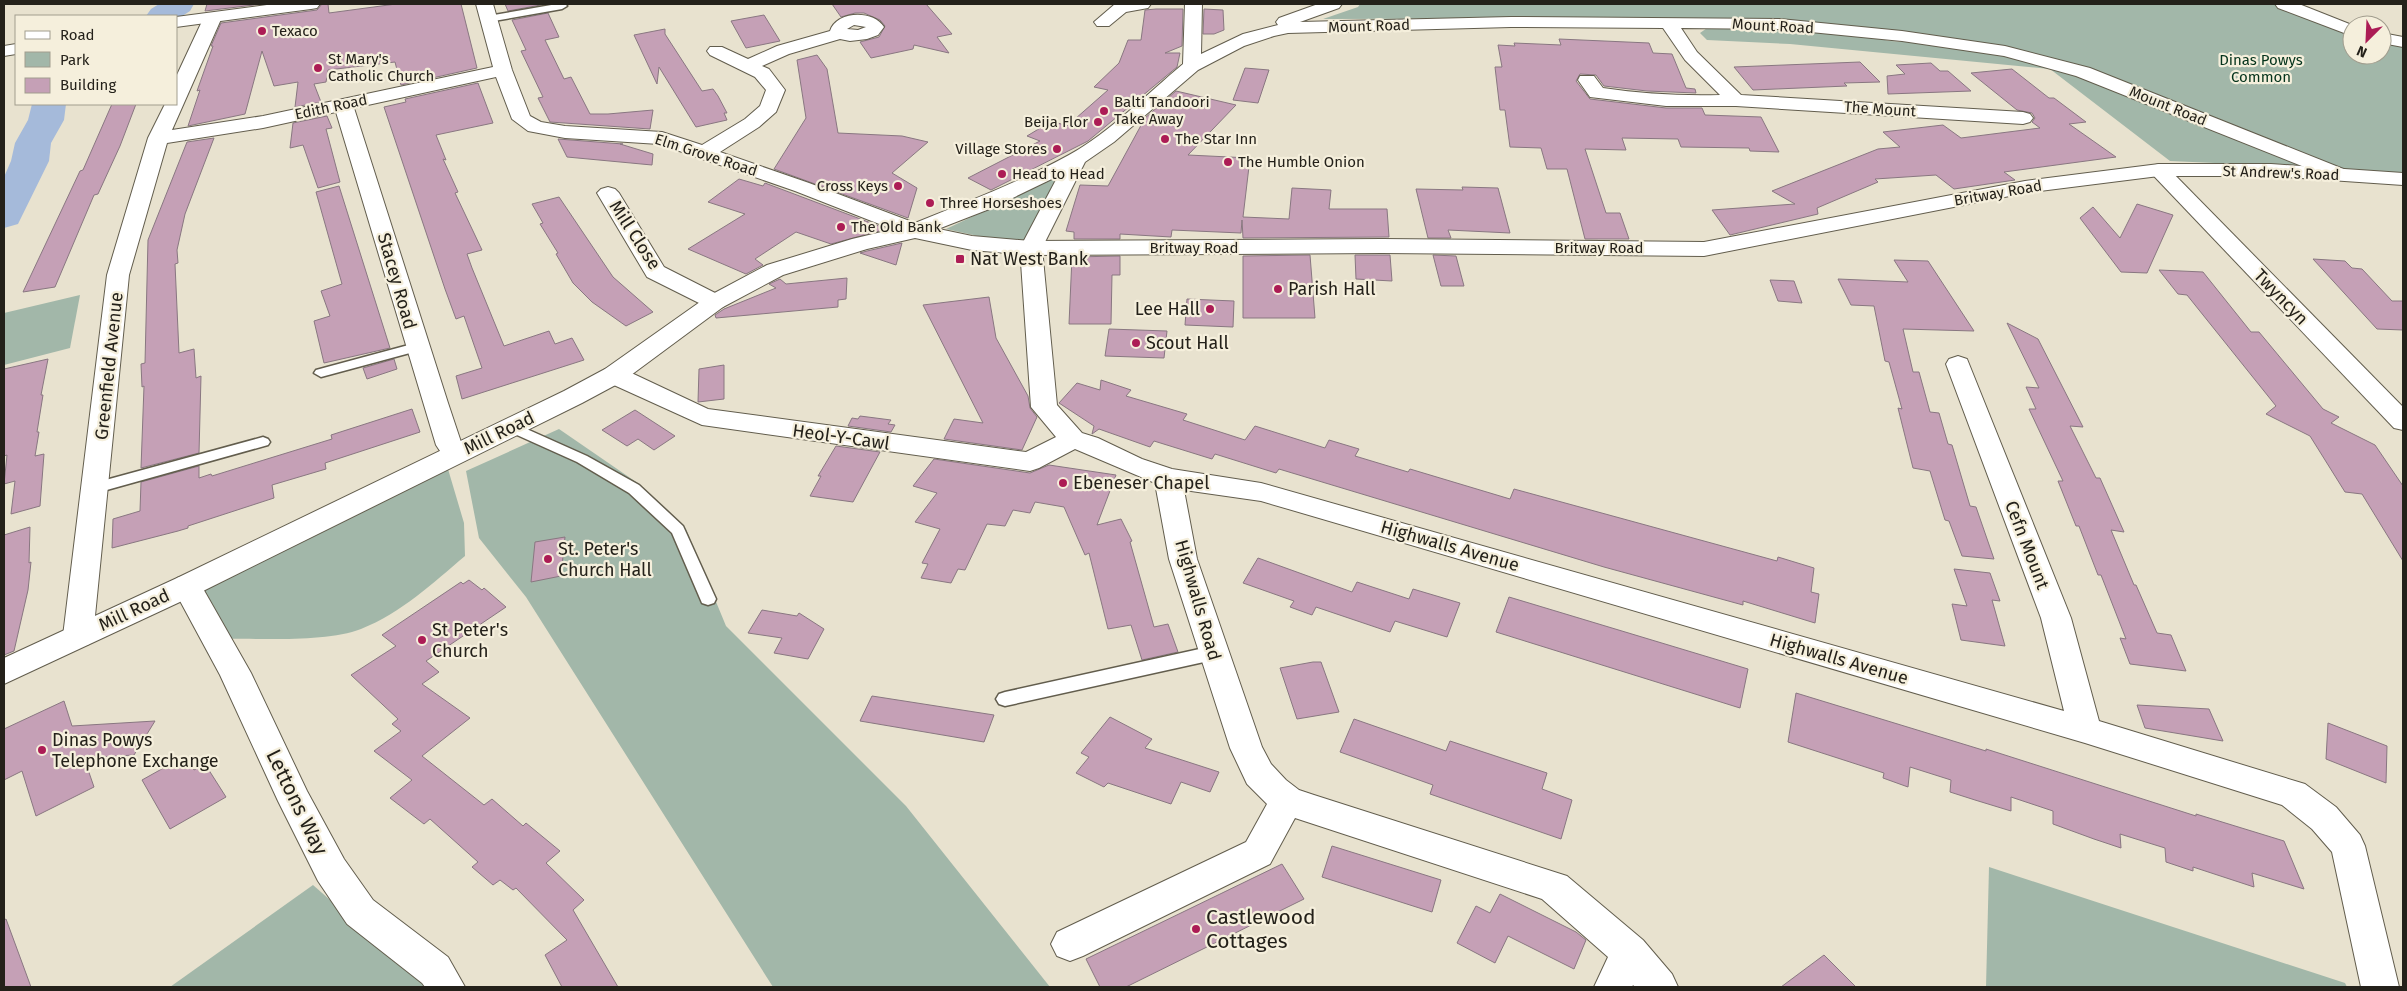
<svg xmlns="http://www.w3.org/2000/svg" width="2407" height="991" font-family="'Fira Sans',sans-serif">
<style>
.green{fill:#a2b7a9}
.lines{fill:none;stroke-linecap:round;stroke-linejoin:round}
.river{fill:#a5bada;fill-rule:evenodd}
.building{fill:#c5a0b6;stroke:#897781}
.service-casing{stroke:#625d4d;stroke-width:3}
.minor-casing{stroke:#625d4d;stroke-width:2}
.tertiary-casing{stroke:#625d4d;stroke-width:2}
.primary-casing{stroke:#625d4d;stroke-width:2}
.service{fill:#fff;fill-rule:evenodd}
.minor{fill:#fff;fill-rule:evenodd}
.tertiary{fill:#fff;fill-rule:evenodd}
.primary{fill:#fff;fill-rule:evenodd}
.poi-dot{fill:#ac1c55;stroke:#f5efdc;stroke-width:2}
.labels{text-anchor:middle;dominant-baseline:central;stroke-width:4.5;stroke-linejoin:round;paint-order:stroke}
.far-street-label{font-size:15px;fill:#24211a;stroke:#f5efdc}
.far-poi-label{font-size:15px;fill:#24211a;stroke:#f5efdc;text-anchor:start}
.far-park-label{font-size:15px;fill:#04331b;stroke:#f5efdc}
.street-label{font-size:18px;fill:#24211a;stroke:#f5efdc}
.poi-label{font-size:18px;fill:#24211a;stroke:#f5efdc;text-anchor:start}
.near-street-label{font-size:21px;fill:#24211a;stroke:#f5efdc}
.near-poi-label{font-size:21px;fill:#24211a;stroke:#f5efdc;text-anchor:start}
</style>
<rect width="100%" height="100%" fill="#e8e2cf"/>
<!-- green -->
<g class="green">
<polygon points="1360,4 2273,4 2352,35 2352,55 2382,55 2382,42 2403,45 2403,174 2338,170 2006,47 1781,20 1665,18 1323,19 1358,7"/>
<polygon points="1710,26 1768,27 1853,34 1890,41 1952,45 2010,55 2080,74 2304,167 2170,161 2050,69 1790,44 1707,40 1700,33"/>
<polygon points="1060,175 1024,240 987,238 946,229"/>
<polygon points="80,295 70,348 4,365 4,313"/>
<polygon points="559,429 639,484 686,529 726,626 906,806 1050,987 773,987 526,597 479,538 466,471"/>
<path d="M445,459L464,523L465,556C433,583 401,613 361,629C325,643 257,638 216,639L187,586Z"/>
<polygon points="1989,867 2345,983 2347,987 1986,987"/>
<polygon points="313,885 421,980 425,987 170,987"/>
</g>
<g class="lines">
<!-- river -->
<g class="river">
<polygon points="159,4 194,4 190,11 176,20 176,16 146,16 151,9"/>
<polygon points="32,104 66,104 64,120 51,143 49,161 18,224 4,228 4,177 11,161 15,143 28,120"/>
</g>
</g>
<!-- building -->
<g class="building">
<polygon points="207,4 262,4 205,11"/>
<polygon points="322,4 328,4 329,13 396,4 461,4 477,68 401,85 395,62 328,70 326,82 314,84 321,102 295,107 298,82 274,86 262,51 245,114 188,126 200,90 197,91 213,46 211,46 221,23 317,10"/>
<polygon points="505,4 546,4 508,11"/>
<polygon points="832,4 926,4 952,34 937,37 949,53 914,45 913,49 871,58 860,42 879,37 885,26 880,20 864,13 855,13 841,17"/>
<polygon points="1156,9 1183,9 1182,46 1165,53 1180,53 1177,67 1088,141 991,190 968,178 1040,141 1027,136 1052,121 1067,126 1108,90 1094,87 1119,63 1128,40 1141,40 1145,10"/>
<polygon points="1204,9 1223,10 1224,30 1214,34 1203,34"/>
<polygon points="548,13 559,37 545,40 564,79 571,77 590,114 608,114 653,110 650,129 550,122 538,98 543,97 521,51 526,50 512,20"/>
<polygon points="764,15 780,41 746,48 731,21"/>
<polygon points="665,29 665,34 702,91 713,89 718,96 727,113 724,113 727,120 696,127 659,67 657,84 634,35"/>
<polygon points="1559,39 1649,43 1653,53 1672,54 1686,88 1695,89 1696,93 1647,91 1604,86 1596,75 1580,74 1576,81 1590,99 1666,108 1702,108 1705,115 1761,117 1779,152 1750,151 1749,148 1681,147 1678,139 1622,138 1626,150 1585,149 1606,213 1620,213 1629,239 1585,239 1567,169 1547,169 1541,148 1510,147 1505,110 1500,110 1495,67 1502,67 1498,45 1515,46 1514,43 1561,45"/>
<polygon points="817,55 827,69 838,133 902,136 928,142 892,173 917,188 908,218 774,169 806,118 797,60"/>
<polygon points="1860,62 1880,82 1844,83 1847,86 1753,90 1734,67"/>
<polygon points="1931,63 1940,71 1948,71 1971,91 1888,94 1887,76 1905,74 1896,65"/>
<polygon points="1245,68 1269,70 1258,103 1233,100"/>
<polygon points="2012,69 2049,98 2054,98 2086,122 2069,124 2116,157 2004,172 2015,180 1954,189 1936,175 1875,179 1878,182 1817,208 1818,214 1730,235 1712,210 1795,204 1772,191 1878,149 1900,147 1883,132 1943,125 1961,138 2040,128 2032,122 2035,118 2032,113 2017,110 1971,73"/>
<polygon points="478,83 493,123 436,135 446,160 443,159 458,192 455,193 482,250 467,254 472,268 504,346 549,331 555,344 572,338 584,360 462,399 456,376 482,368 464,316 456,319 445,289 384,107 406,102 405,99"/>
<polygon points="1176,91 1236,105 1188,155 1250,158 1243,217 1289,219 1292,188 1331,190 1329,209 1387,209 1389,237 1243,238 1242,220 1241,233 1172,230 1171,237 1120,234 1120,239 1074,239 1074,232 1066,231 1080,185 1108,186 1145,118"/>
<polygon points="112,104 136,104 120,146 98,194 94,195 55,287 23,292 80,171 83,170"/>
<polygon points="327,116 332,128 326,129 340,182 318,188 303,145 290,148 293,123"/>
<polygon points="214,138 185,214 177,250 178,263 175,264 179,353 194,349 196,378 201,376 199,453 141,468 144,386 142,387 141,364 145,363 148,240 187,142"/>
<polygon points="558,139 623,144 620,144 653,154 652,165 567,157"/>
<polygon points="739,179 763,186 765,183 887,229 831,244 796,232 755,259 763,265 746,274 688,249 745,214 708,202"/>
<polygon points="339,186 390,348 324,363 314,321 330,316 321,291 342,284 316,192"/>
<polygon points="1462,187 1498,188 1510,233 1448,230 1451,238 1428,238 1416,189 1463,190"/>
<polygon points="559,197 613,277 653,312 626,326 592,302 573,283 556,254 558,253 540,224 543,223 532,204"/>
<polygon points="2137,204 2173,215 2147,273 2121,272 2080,218 2093,207 2120,238"/>
<polygon points="902,243 896,265 860,253 867,251"/>
<polygon points="1310,255 1315,318 1243,318 1243,256"/>
<polygon points="1355,255 1390,255 1392,281 1356,279"/>
<polygon points="1433,255 1456,256 1464,286 1441,286"/>
<polygon points="1120,256 1120,275 1112,275 1111,324 1069,324 1072,257"/>
<polygon points="2313,259 2345,261 2352,268 2362,269 2392,301 2403,301 2403,330 2377,329"/>
<polygon points="1894,260 1928,261 1974,331 1903,329 1913,372 1919,372 1930,412 1939,413 1948,444 1952,445 1970,506 1976,507 1994,559 1962,556 1949,521 1945,520 1930,471 1913,468 1898,408 1902,409 1889,362 1885,361 1874,306 1851,305 1838,279 1908,282"/>
<polygon points="2159,270 2203,272 2251,332 2259,332 2323,409 2339,417 2331,423 2375,445 2403,486 2403,561 2362,494 2345,492 2310,436 2266,414 2276,406 2187,295 2178,294"/>
<polygon points="847,278 846,299 838,300 838,307 716,318 715,315 724,309 776,288 769,284 780,279 786,284"/>
<polygon points="1770,280 1794,281 1802,303 1778,301"/>
<polygon points="989,297 996,338 1028,396 1030,408 1037,417 1022,450 944,439 954,419 983,423 923,305"/>
<polygon points="1187,299 1234,301 1233,327 1185,325"/>
<polygon points="2007,323 2038,339 2083,427 2070,426 2096,478 2100,478 2124,532 2111,530 2134,585 2136,585 2157,633 2171,635 2186,671 2130,664 2120,638 2126,639 2101,575 2098,575 2079,526 2076,526 2058,481 2063,481 2029,409 2036,409 2026,387 2039,388"/>
<polygon points="1109,329 1167,331 1164,358 1105,356"/>
<polygon points="48,359 41,395 43,395 37,432 39,432 35,456 44,454 40,506 11,514 15,481 4,484 7,455 4,456 4,369"/>
<polygon points="394,359 397,369 367,379 363,368"/>
<polygon points="724,365 724,399 698,402 699,369"/>
<polygon points="1101,380 1131,390 1126,396 1187,414 1183,420 1245,440 1255,426 1325,448 1329,440 1359,449 1355,456 1408,472 1410,469 1510,499 1514,489 1777,561 1778,557 1814,568 1811,592 1819,594 1815,623 1743,601 1743,605 1604,567 1279,469 1276,473 1215,454 1212,459 1154,441 1150,447 1099,429 1092,434 1094,426 1059,403 1077,383 1100,390"/>
<polygon points="412,409 420,432 325,463 326,469 272,485 274,498 188,526 188,528 178,531 112,548 113,519 140,511 141,482 199,466 199,478 211,474 212,476 332,439 331,435"/>
<polygon points="635,410 675,436 654,450 638,439 627,446 602,430"/>
<polygon points="860,416 891,420 888,424 895,425 891,432 848,426 852,418 858,419"/>
<polygon points="836,446 880,452 853,502 810,496 821,476 818,476"/>
<polygon points="934,459 1030,473 1049,465 1116,475 1097,525 1121,519 1132,541 1130,542 1154,627 1168,624 1178,652 1142,660 1131,625 1108,629 1089,553 1085,555 1064,507 1035,502 1030,513 1013,510 1005,526 987,524 965,570 958,569 951,583 921,578 928,564 922,563 940,529 915,522 937,493 913,486"/>
<polygon points="30,527 29,563 31,562 28,590 14,651 4,655 4,535"/>
<polygon points="565,537 561,576 531,582 535,542"/>
<polygon points="1258,558 1352,592 1357,582 1409,599 1413,589 1460,603 1447,637 1395,621 1390,632 1316,607 1312,615 1290,607 1294,601 1243,583"/>
<polygon points="1954,569 1990,573 2000,601 1992,600 2005,646 1961,640 1952,604 1967,606"/>
<polygon points="469,580 482,590 484,588 506,607 426,661 439,672 422,684 470,718 422,756 484,805 492,799 523,826 526,823 560,851 546,863 584,900 573,910 618,987 562,987 545,955 567,940 516,888 513,890 500,880 493,885 472,867 478,862 430,819 424,824 390,798 412,780 374,751 401,731 392,724 398,719 351,675 396,646 382,635 461,582 463,584"/>
<polygon points="1509,597 1748,669 1740,708 1496,632"/>
<polygon points="762,610 797,616 799,613 824,629 808,659 774,653 782,638 748,633"/>
<polygon points="1313,662 1321,662 1339,712 1297,719 1280,668"/>
<polygon points="1796,693 1986,751 1986,749 2196,816 2196,814 2284,841 2304,889 2252,873 2254,887 2193,867 2193,871 2166,862 2165,848 2120,834 2121,848 2094,839 2053,824 2053,811 2011,797 2011,811 1975,800 1950,792 1951,780 1910,767 1908,787 1883,778 1884,773 1788,742"/>
<polygon points="872,696 994,715 984,742 860,721"/>
<polygon points="64,701 72,726 155,721 134,755 84,758 94,787 36,816 22,771 4,780 4,729"/>
<polygon points="2137,705 2209,709 2223,741 2145,728"/>
<polygon points="1110,717 1152,739 1145,748 1219,772 1210,792 1181,782 1171,804 1108,783 1104,787 1076,773 1089,757 1081,753"/>
<polygon points="1354,719 1446,751 1450,741 1547,773 1542,789 1572,800 1561,839 1430,794 1433,785 1340,752"/>
<polygon points="2328,723 2387,746 2386,783 2326,759"/>
<polygon points="185,756 194,770 205,764 226,797 170,829 142,780"/>
<polygon points="1332,846 1441,880 1432,912 1322,877"/>
<polygon points="1282,864 1304,899 1126,987 1100,987 1086,959"/>
<polygon points="1500,894 1576,932 1586,940 1574,969 1508,936 1495,963 1457,943 1476,906 1490,913"/>
<polygon points="6,919 31,987 4,987 4,920"/>
<polygon points="1824,955 1856,987 1781,987"/>
</g>
<g class="lines">
<defs>
<g id="service">
<polygon points="557,4 565,4 567,6 562,9 488,22 483,19 488,16"/>
<polygon points="416,343 423,347 421,350 321,377 314,373 316,370"/>
<polygon points="511,422 587,456 639,485 683,526 716,599 714,603 708,605 702,603 672,533 629,493 577,462 506,430 504,427"/>
<polygon points="263,437 268,439 270,442 268,445 96,493 91,492 89,488 91,484"/>
<polygon points="1213,646 1219,648 1221,653 1219,658 1213,660 1005,706 999,704 996,699 999,694 1005,692"/>
</g>
<g id="minor">
<path d="M476,4H493L512,70L530,116L541,122L565,126L662,132L702,145L745,119L760,106L766,90L755,77L710,55L707,51L710,47H722L748,59L777,46L830,31C836,11 873,9 884,27L878,35L867,39L850,41L840,39L789,54L762,66L769,69L785,90L776,112L759,127L720,152L809,183L915,223C967,202 1020,182 1069,155C1109,133 1147,94 1183,64L1185,4H1202L1201,54L1243,34L1278,25L1276,22L1279,18L1318,4H1342L1339,8L1300,22L1511,17L1780,19L1902,31L2005,46L2090,68L2346,170L2349,174L2346,178L2339,180L2332,178L2076,76L2004,56L1902,41L1780,29L1681,28L1697,52L1741,95L2023,112L2030,114L2033,118L2030,122L2023,124L1736,106H1666L1590,97L1578,80L1580,76H1594L1603,88C1642,94 1681,96 1720,95L1685,60L1663,28L1511,27L1288,33L1274,36L1244,46L1198,70L1114,142L1085,162L1042,248L1057,405L1082,433L1098,438L1142,459L1172,469L1261,483L2064,711L2041,618L1946,364L1949,359L1958,356L1967,359L2071,618L2099,721L2305,784L2336,807L2360,835L2365,846L2399,987H2361L2332,852L2312,829L2282,805L2085,743L1261,501L1184,490L1197,559L1262,747L1271,764L1286,780L1299,790L1314,795L1567,876L1643,940L1672,974L1678,987H1635L1633,985L1632,987H1594L1608,957L1542,899L1295,818L1270,864L1083,956L1070,961L1057,956L1051,944L1057,932L1246,842L1267,804L1247,784L1230,748L1169,559L1155,483L1075,449L1039,468L1030,471L702,425L605,381L602,375L605,369L614,367L623,369L708,409L1026,452L1056,437L1031,407L1020,248L1058,176L992,208L915,238L795,191L659,144L565,138L528,131L512,119L496,77L354,108L448,403L461,442L470,454L466,460C451,465 444,458 436,445L336,112L263,128L167,143L129,275L93,636L89,644L78,648L67,644L63,636L107,275L148,138L165,104H176V77L204,17L207,13H219L222,17L172,130L263,116L493,67ZM854,25L866,27L858,30L847,29Z"/>
<polygon points="1115,4 1151,4 1148,8 1126,12 1109,26 1097,26 1094,22"/>
<polygon points="2275,4 2299,4 2352,25 2352,36 2278,8"/>
<polygon points="2382,33 2403,37 2403,47 2382,43"/>
<polygon points="2159,164 2166,166 2403,407 2403,430 2394,428 2152,174 2149,170 2152,166"/>
<polygon points="608,187 615,189 619,193 664,267 723,297 727,302 723,307 715,309 707,307 647,277 597,193 601,189"/>
<polygon points="187,575 197,578 251,673 307,791 344,859 373,900 448,957 465,987 425,987 422,983 347,924 318,881 278,801 220,675 172,586 177,578"/>
</g>
<polygon id="tertiary" points="2159,164 2271,164 2403,173 2403,185 2271,176 2159,176 2025,193 1704,256 1382,253 1031,255 972,250 915,238 867,249 783,275 723,307 623,381 582,403 197,594 4,684 4,658 177,578 564,391 605,369 707,297 767,265 852,239 915,224 972,236 1031,241 1382,239 1704,242 2025,181"/>
<g id="primary">
<polygon points="274,4 320,4 317,8 311,9 176,27 176,17"/>
<polygon points="16,44 16,54 4,56 4,46"/>
</g>
</defs>
<!-- service casing -->
<use href="#service" class="service-casing"/>
<!-- minor casing -->
<use href="#minor" class="minor-casing"/>
<!-- tertiary casing -->
<use href="#tertiary" class="tertiary-casing"/>
<!-- primary casing -->
<use href="#primary" class="primary-casing"/>
<!-- service -->
<use href="#service" class="service"/>
<!-- minor -->
<use href="#minor" class="minor"/>
<!-- tertiary -->
<use href="#tertiary" class="tertiary"/>
<!-- primary -->
<use href="#primary" class="primary"/>
</g>
<!-- markers -->
<g class="poi-dot">
<circle cx="262" cy="31" r="5"/>
<circle cx="318" cy="68" r="5"/>
<circle cx="1104" cy="111" r="5"/>
<circle cx="1098" cy="122" r="5"/>
<circle cx="1165" cy="139" r="5"/>
<circle cx="1057" cy="149" r="5"/>
<circle cx="1228" cy="162" r="5"/>
<circle cx="1002" cy="174" r="5"/>
<circle cx="898" cy="186" r="5"/>
<circle cx="930" cy="203" r="5"/>
<circle cx="841" cy="227" r="5"/>
<rect x="955" y="254" width="10" height="10" rx="2.5"/>
<circle cx="1278" cy="289" r="5"/>
<circle cx="1210" cy="309" r="5"/>
<circle cx="1136" cy="343" r="5"/>
<circle cx="1063" cy="483" r="5"/>
<circle cx="548" cy="559" r="5"/>
<circle cx="422" cy="640" r="5"/>
<circle cx="42" cy="750" r="5"/>
<circle cx="1196" cy="929" r="5"/>
</g>
<g class="labels">
<!-- far-street labels -->
<g class="far-street-label">
<text transform="translate(1369 26) rotate(-2)">Mount Road</text>
<text transform="translate(1773 26) rotate(3)">Mount Road</text>
<text transform="translate(2168 106) rotate(22)">Mount Road</text>
<text transform="translate(331 107) rotate(-12)">Edith Road</text>
<text transform="translate(1880 109) rotate(4)">The Mount</text>
<text transform="translate(706 155) rotate(18)">Elm Grove Road</text>
<text transform="translate(2281 173) rotate(2)">St Andrew's Road</text>
<text transform="translate(1998 193) rotate(-10)">Britway Road</text>
<text x="1194" y="248">Britway Road</text>
<text x="1599" y="248">Britway Road</text>
</g>
<!-- far-poi labels -->
<g class="far-poi-label">
<text x="272" y="31">Texaco</text>
<text x="328" y="59">St Mary's<tspan x="328" dy="17">Catholic Church</tspan></text>
<text x="1114" y="102">Balti Tandoori<tspan x="1114" dy="17">Take Away</tspan></text>
<text x="1088" y="122" text-anchor="end">Beija Flor</text>
<text x="1175" y="139">The Star Inn</text>
<text x="1047" y="149" text-anchor="end">Village Stores</text>
<text x="1238" y="162">The Humble Onion</text>
<text x="1012" y="174">Head to Head</text>
<text x="888" y="186" text-anchor="end">Cross Keys</text>
<text x="940" y="203">Three Horseshoes</text>
<text x="851" y="227">The Old Bank</text>
</g>
<!-- far-park labels -->
<g class="far-park-label">
<text x="2261" y="60">Dinas Powys<tspan x="2261" dy="17">Common</tspan></text>
</g>
<!-- street labels -->
<g class="street-label">
<text transform="translate(635 235) rotate(57)">Mill Close</text>
<text transform="translate(397 281) rotate(74)">Stacey Road</text>
<text transform="translate(2281 297) rotate(46)">Twyncyn</text>
<text transform="translate(109 366) rotate(-84)">Greenfield Avenue</text>
<text transform="translate(499 433) rotate(-26)">Mill Road</text>
<text transform="translate(841 437) rotate(8)">Heol-Y-Cawl</text>
<text transform="translate(2027 545) rotate(69)">Cefn Mount</text>
<text transform="translate(1450 546) rotate(16)">Highwalls Avenue</text>
<text transform="translate(1198 600) rotate(74)">Highwalls Road</text>
<text transform="translate(134 610) rotate(-25)">Mill Road</text>
<text transform="translate(1839 659) rotate(16)">Highwalls Avenue</text>
</g>
<!-- poi labels -->
<g class="poi-label">
<text x="970" y="259">Nat West Bank</text>
<text x="1288" y="289">Parish Hall</text>
<text x="1200" y="309" text-anchor="end">Lee Hall</text>
<text x="1146" y="343">Scout Hall</text>
<text x="1073" y="483">Ebeneser Chapel</text>
<text x="558" y="549">St. Peter's<tspan x="558" dy="21">Church Hall</tspan></text>
<text x="432" y="630">St Peter's<tspan x="432" dy="21">Church</tspan></text>
<text x="52" y="740">Dinas Powys<tspan x="52" dy="21">Telephone Exchange</tspan></text>
</g>
<!-- near-street labels -->
<g class="near-street-label">
<text transform="translate(297 802) rotate(64)">Lettons Way</text>
</g>
<!-- near-poi labels -->
<g class="near-poi-label">
<text x="1206" y="917">Castlewood<tspan x="1206" dy="24">Cottages</tspan></text>
</g>
</g>
<!-- border -->
<rect width="2407" height="991" fill="none" stroke="#24211a" stroke-width="10"/>
<!-- legend -->
<rect x="15" y="15" width="162" height="90" fill="#f5efdc" stroke="#a19d8e"/>
<rect x="25" y="31" width="25" height="8" fill="#ffffff" stroke="#a19d8e"/>
<text x="60" y="40" font-size="15" fill="#24211a">Road</text>
<rect x="25" y="52" width="25" height="15" fill="#a2b7a9" stroke="#a19d8e"/>
<text x="60" y="65" font-size="15" fill="#24211a">Park</text>
<rect x="25" y="78" width="25" height="15" fill="#c5a0b6" stroke="#a19d8e"/>
<text x="60" y="90" font-size="15" fill="#24211a">Building</text>
<!-- north arrow -->
<g transform="translate(2367 40) rotate(204)"><circle r="24" fill="#f5efdc" stroke="#a19d8e"/>
<path d="M0-4L9 19L0 12L-9 19Z" fill="#ac1c55"/>
<text y="-8" font-size="14" font-weight="bold" text-anchor="middle" fill="#24211a">N</text>
</g>
</svg>
